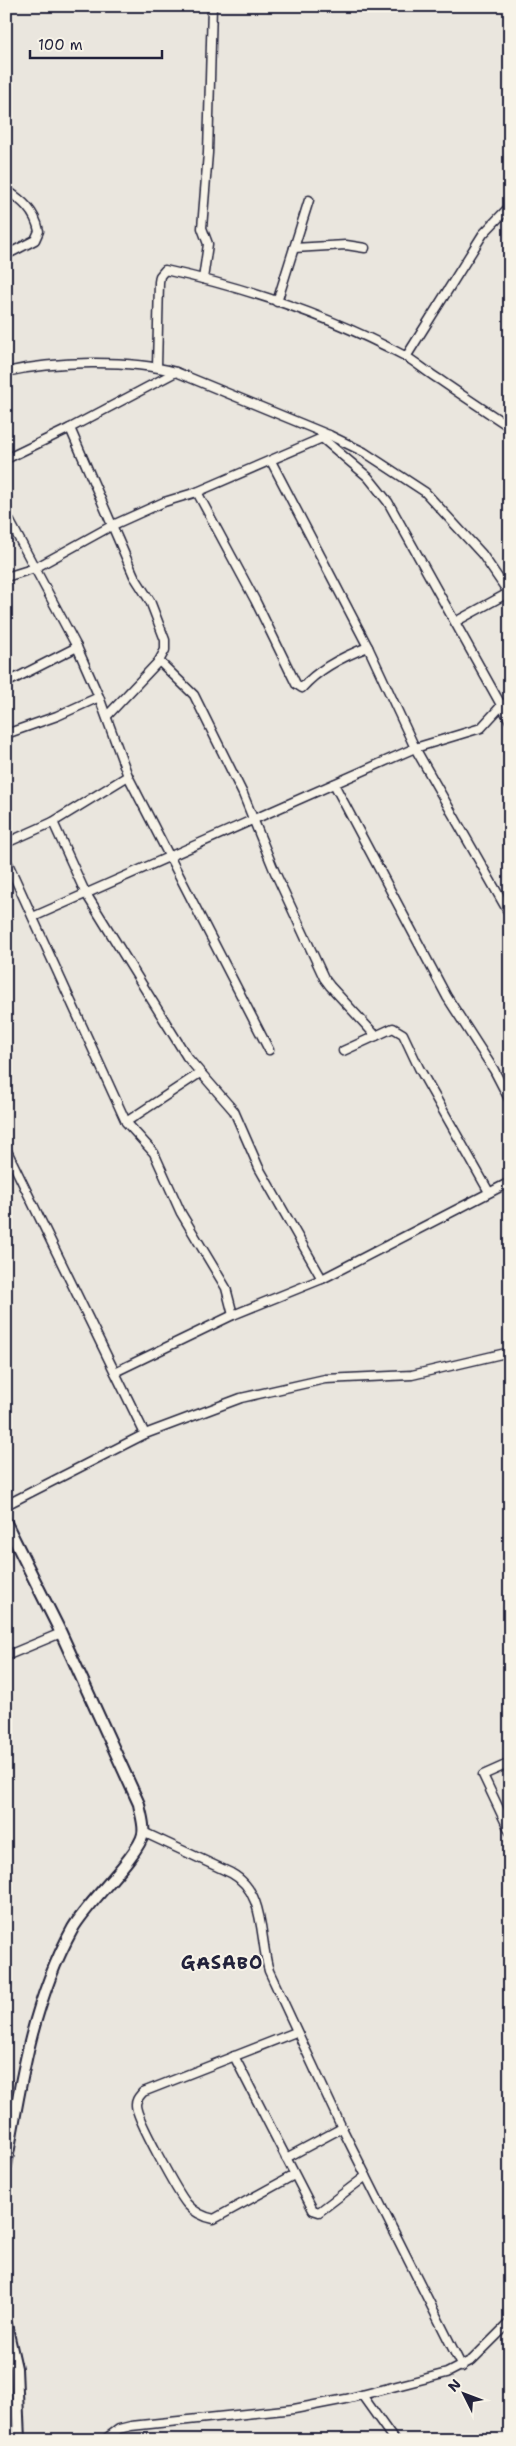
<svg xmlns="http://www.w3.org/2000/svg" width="516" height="2446" font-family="'Shantell Sans',sans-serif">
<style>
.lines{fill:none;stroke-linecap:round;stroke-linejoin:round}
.minor-casing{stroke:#22223b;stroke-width:11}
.secondary-casing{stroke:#22223b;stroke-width:14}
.minor{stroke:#f7f3e8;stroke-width:8}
.secondary{stroke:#f7f3e8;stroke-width:10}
.labels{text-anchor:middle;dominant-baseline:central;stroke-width:4;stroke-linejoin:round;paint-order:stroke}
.district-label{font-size:18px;font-weight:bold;letter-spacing:1px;fill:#22223b;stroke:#f7f3e8}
</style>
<rect width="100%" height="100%" fill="#eae6de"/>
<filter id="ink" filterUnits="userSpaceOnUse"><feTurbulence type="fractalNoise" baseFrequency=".02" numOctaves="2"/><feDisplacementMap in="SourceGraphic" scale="10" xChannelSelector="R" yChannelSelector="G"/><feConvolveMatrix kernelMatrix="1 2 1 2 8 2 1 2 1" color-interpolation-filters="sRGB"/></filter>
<g filter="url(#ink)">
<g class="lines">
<defs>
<g id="minor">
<path d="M6,190C22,200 35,211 39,231L35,240L6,255"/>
<polyline points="294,248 346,245 365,248"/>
<polyline points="203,279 208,244 202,228 208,153 212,6"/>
<polyline points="277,302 309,200"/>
<polyline points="406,357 483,234 510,206"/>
<path d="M157,367L159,282L160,276L165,270C247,288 330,316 405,356C417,363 428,373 440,380C463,396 486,411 510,427"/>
<path d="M6,372C54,361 129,359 176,372L329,435L364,452L425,492L482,554L510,595"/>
<polyline points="70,428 134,576 150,601 165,640 165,650 159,661 194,695 243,794 274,870 324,978 330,986 376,1036"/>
<polyline points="322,438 368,477 388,502 510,721"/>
<polyline points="6,459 70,428 176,372"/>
<polyline points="271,461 368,647 415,748 510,915"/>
<path d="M197,492L255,600L296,684L302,688C319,668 344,656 368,647"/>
<polyline points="6,514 77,647 99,697 128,776 269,1050"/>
<polyline points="6,577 35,568 113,525 164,502 197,492 329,435"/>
<polyline points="455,622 510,592"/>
<polyline points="6,683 77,647"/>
<polyline points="107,716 159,661"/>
<polyline points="6,734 57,716 99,697"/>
<polyline points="334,784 447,997 494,1070 510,1101"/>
<polyline points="53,822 85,892 187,1057 234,1111 259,1168 322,1279"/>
<polyline points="6,843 53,822 128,776"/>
<polyline points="6,859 126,1122 154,1153 181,1213 226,1288 233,1315"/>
<polyline points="33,917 415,748 481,728 502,705 510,702"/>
<polyline points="343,1051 393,1028 403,1034 419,1068 489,1192"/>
<polyline points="126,1122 200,1073"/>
<polyline points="6,1149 145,1434"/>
<polyline points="115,1372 233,1315 322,1279 510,1182"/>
<polyline points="6,1505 145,1434 241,1398 325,1379 412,1375 510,1352"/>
<polyline points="6,1656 61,1633"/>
<polyline points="510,1763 483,1775 510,1832"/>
<path d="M143,1832L231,1873C266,1892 259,1937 269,1971L342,2128L462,2367"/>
<polyline points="234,2056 313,2210 319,2212 366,2176"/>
<polyline points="286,2158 342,2128"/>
<path d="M294,2175L214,2219C204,2217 195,2213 187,2204C178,2193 136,2118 136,2105C136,2099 139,2097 143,2092L296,2032"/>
<polyline points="362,2395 394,2440"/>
<polyline points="104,2440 119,2429 131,2426 294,2409 346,2399 447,2373 472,2360 510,2322"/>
</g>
<g id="secondary">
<path d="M6,1523L61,1633L139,1804C140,1812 145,1825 143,1834C139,1855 87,1903 73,1928C32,2002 20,2085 6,2166"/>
<polyline points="6,2324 16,2368 19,2440"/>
</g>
</defs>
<!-- minor casing -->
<use href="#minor" class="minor-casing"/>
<!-- secondary casing -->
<use href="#secondary" class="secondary-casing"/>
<!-- minor -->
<use href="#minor" class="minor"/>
<!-- secondary -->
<use href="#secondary" class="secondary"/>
</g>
</g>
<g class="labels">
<!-- district labels -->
<g class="district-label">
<text x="222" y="1963">GASABO</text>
</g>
</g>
<!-- margin -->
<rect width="516" height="2446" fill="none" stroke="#f7f3e8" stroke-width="25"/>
<rect x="12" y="12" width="491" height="2421" fill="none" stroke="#22223b" stroke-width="2" filter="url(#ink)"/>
<!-- north arrow -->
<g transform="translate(464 2394) rotate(312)" stroke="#f7f3e8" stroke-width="4" paint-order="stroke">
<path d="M0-4L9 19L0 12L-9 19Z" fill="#22223b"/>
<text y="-8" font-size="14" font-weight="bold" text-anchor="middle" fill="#22223b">N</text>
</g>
<!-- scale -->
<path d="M30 50v8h132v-8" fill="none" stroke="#22223b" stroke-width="2.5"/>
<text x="38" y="50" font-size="15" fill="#22223b" stroke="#f7f3e8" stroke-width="4" paint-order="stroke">100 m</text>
</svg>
